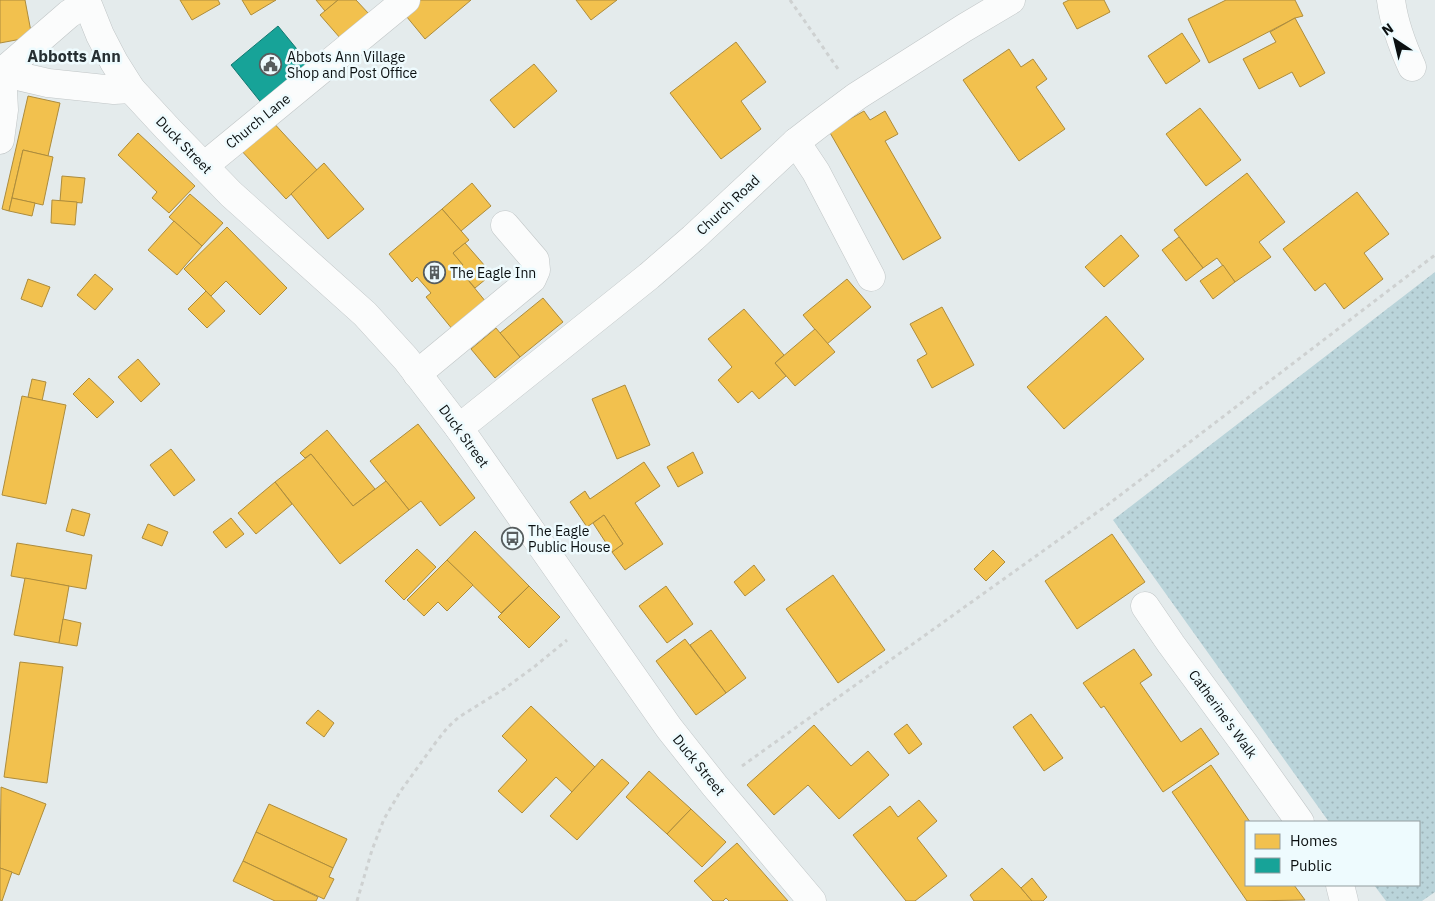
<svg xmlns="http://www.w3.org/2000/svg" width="1435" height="901" font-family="'IBM Plex Sans',sans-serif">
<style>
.grass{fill:url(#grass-dots)}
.homes{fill:#f2c14e;stroke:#ad8c3c}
.public{fill:#17a398;stroke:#137770}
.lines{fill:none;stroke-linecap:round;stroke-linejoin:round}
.minor-casing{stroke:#c1c6c7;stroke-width:29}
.path{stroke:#ced1d1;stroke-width:3;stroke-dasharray:4 4;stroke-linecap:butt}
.minor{stroke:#fbfcfc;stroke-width:28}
.labels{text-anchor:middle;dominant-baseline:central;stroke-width:5;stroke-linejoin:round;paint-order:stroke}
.poi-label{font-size:14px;fill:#0b1011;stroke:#eefbfe;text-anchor:start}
.street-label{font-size:14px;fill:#0b1011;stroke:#eefbfe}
.quarter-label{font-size:16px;font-weight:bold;fill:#262f32;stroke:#eefbfe}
</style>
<defs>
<pattern id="grass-dots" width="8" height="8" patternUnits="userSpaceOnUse" patternTransform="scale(1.25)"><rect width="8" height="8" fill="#bad4da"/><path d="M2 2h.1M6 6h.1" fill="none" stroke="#9fb5ba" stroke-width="1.8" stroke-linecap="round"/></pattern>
</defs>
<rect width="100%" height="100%" fill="#e4ebec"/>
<!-- grass -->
<polygon class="grass" points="1435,272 1435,892 1422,901 1386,901 1374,885 1419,885 1419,822 1329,822 1113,520"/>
<!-- homes -->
<g class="homes">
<polygon points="0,0 25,0 32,37 0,43"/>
<polygon points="180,0 218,0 220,4 192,20"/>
<polygon points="242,0 276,0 251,15"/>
<polygon points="316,0 338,0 325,11"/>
<polygon points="338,0 356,0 369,14 341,39 320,15"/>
<polygon points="416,0 471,0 425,39 402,11"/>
<polygon points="576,0 617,0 591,20"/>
<polygon points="1069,0 1104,0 1110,12 1077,29 1063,3"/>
<polygon points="1226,0 1295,0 1303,16 1295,18 1209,63 1188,19"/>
<polygon points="1295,18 1325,73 1300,87 1292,72 1259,89 1243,59 1276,42 1270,32"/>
<polygon points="1182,33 1200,61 1166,84 1148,56"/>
<polygon points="736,42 766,82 741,101 761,129 721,159 670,93"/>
<polygon points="1009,49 1021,67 1033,59 1047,79 1036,87 1065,129 1019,161 963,80"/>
<polygon points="534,64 557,91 514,128 490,100"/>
<polygon points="28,96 60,103 48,156 23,150 9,211 2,209"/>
<polygon points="1200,108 1241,160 1206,186 1166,134"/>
<polygon points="864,111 870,120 885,111 898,134 885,141 941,238 903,260 829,131"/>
<polygon points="270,119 317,170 286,199 239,148"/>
<polygon points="138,133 195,186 169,213 152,198 157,192 118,155"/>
<polygon points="23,150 53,157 43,205 12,198"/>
<polygon points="324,163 364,209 328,239 291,194"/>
<polygon points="1247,173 1285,222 1259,242 1271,257 1235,282 1217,258 1203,268 1174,230"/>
<polygon points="62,176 85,178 82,203 60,201"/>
<polygon points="472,183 491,206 461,231 442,209"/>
<polygon points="1357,192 1389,234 1364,253 1383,279 1344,309 1325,283 1315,291 1283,249"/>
<polygon points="190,194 223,223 202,246 169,217"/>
<polygon points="12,198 35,203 32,216 9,211"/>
<polygon points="52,200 77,202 75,225 51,223"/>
<polygon points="442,209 469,240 453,253 463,265 459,269 486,302 453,330 426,297 431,293 417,277 412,282 389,254"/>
<polygon points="174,221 202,246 177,275 148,250"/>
<polygon points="227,227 287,288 260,315 226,281 211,296 184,269"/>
<polygon points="1121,235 1139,256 1104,287 1085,267"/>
<polygon points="1179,237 1203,268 1186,281 1162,250"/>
<polygon points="465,243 492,274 475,288 459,269 463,265 453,253"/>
<polygon points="1223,265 1235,282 1213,299 1200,281"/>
<polygon points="95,274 113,289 95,310 77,295"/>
<polygon points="28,279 50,287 42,307 21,299"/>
<polygon points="847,279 871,307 827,344 803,315"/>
<polygon points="206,291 225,311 207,328 188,309"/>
<polygon points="543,298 563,322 520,357 500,333"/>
<polygon points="942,307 974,365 932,388 917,360 927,354 910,324"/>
<polygon points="744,309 784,355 775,363 786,376 759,399 752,391 738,403 718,380 732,367 708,339"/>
<polygon points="1106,316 1144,359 1064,429 1027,387"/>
<polygon points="496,328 520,357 495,378 471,349"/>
<polygon points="815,329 835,352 795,386 775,363"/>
<polygon points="138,359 160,384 141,402 118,377"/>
<polygon points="89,378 114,402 97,418 73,394"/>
<polygon points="32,379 46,382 42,401 28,397"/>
<polygon points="625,385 650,445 617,459 592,399"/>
<polygon points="22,396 66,405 46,504 2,495"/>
<polygon points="418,424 475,498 440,526 421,501 409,510 370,461"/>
<polygon points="327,430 375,489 353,506 311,454 305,458 300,453"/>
<polygon points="171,449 195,480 174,496 150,465"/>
<polygon points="693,452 703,473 678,487 667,467"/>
<polygon points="311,454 353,506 386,481 409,510 340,564 275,482"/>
<polygon points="644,462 660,486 635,503 663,544 625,570 612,552 623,544 604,515 587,527 570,502 585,491 590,499"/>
<polygon points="275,482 292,504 256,534 238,513"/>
<polygon points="72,509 90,514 84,536 66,531"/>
<polygon points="604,515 623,544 612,552 593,523"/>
<polygon points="231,518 244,534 226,548 213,532"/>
<polygon points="148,524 168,532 162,546 142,538"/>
<polygon points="475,531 529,586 501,613 447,560"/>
<polygon points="1112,534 1145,582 1077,629 1045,581"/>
<polygon points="17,543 92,555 86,589 11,576"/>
<polygon points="417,549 436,567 404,600 385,581"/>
<polygon points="993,550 1005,562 986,581 974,569"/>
<polygon points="447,560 473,585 447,611 438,602 424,616 407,600"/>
<polygon points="754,565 765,580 745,596 734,582"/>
<polygon points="833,575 885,650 838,683 786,609"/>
<polygon points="25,578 69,586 59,643 14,635"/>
<polygon points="529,586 560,617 529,648 498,617"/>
<polygon points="666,586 693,624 667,643 639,606"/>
<polygon points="63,619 81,623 77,646 59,643"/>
<polygon points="711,630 746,678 726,693 690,645"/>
<polygon points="685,639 726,693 696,715 656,661"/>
<polygon points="1134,649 1152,675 1140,683 1181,742 1201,728 1219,754 1163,792 1104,706 1101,708 1083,683"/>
<polygon points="20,662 63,667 47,783 4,777"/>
<polygon points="531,706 595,767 572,792 556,777 522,813 498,791 527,760 502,736"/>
<polygon points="318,710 334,723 324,737 306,723"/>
<polygon points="1031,714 1063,758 1044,771 1013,727"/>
<polygon points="907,724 922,744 909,754 894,734"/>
<polygon points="814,725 851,766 868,751 889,775 839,819 808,785 774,815 747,785"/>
<polygon points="602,759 629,783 577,840 550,816"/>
<polygon points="1211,765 1250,822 1246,822 1246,885 1294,885 1305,900 1247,901 1172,792"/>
<polygon points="649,771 691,809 667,834 626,797"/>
<polygon points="1,787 46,804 19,875 0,868"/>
<polygon points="919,800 937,821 917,838 947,876 915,901 906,901 853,835 890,806 898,817"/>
<polygon points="269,804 347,839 333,868 256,832"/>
<polygon points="691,809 726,842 702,867 667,834"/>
<polygon points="256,832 333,868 329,877 334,879 324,899 243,861"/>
<polygon points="737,843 788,901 729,901 726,898 723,901 713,901 694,881"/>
<polygon points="243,861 318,897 316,901 275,901 233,881"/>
<polygon points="0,868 12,872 2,901 0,900"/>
<polygon points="1002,868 1021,888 1032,901 974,901 970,895"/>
<polygon points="1032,878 1047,897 1043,901 1032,901 1021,888"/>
</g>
<!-- public -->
<polygon class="public" points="278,26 310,65 263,105 231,65"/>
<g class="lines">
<defs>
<g id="minor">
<polyline points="86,0 100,35 114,62 131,89 167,128 231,194 365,314 406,359 459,428 669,728 715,786 812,901"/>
<path d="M1391,0C1394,24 1402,45 1412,67"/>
<polyline points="0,72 48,83 114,90 131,89"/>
<polyline points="0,140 4,110 2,72 69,14 87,2"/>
<polyline points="796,142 816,172 871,277"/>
<polyline points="204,166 406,0"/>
<polyline points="417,374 532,279 536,270 535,260 505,225"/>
<polyline points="459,428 649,276 693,238 796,142 818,125 857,96 964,28 1011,0"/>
<polyline points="1145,606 1171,644 1246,746 1300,822"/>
<polyline points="1340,885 1344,901"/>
</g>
</defs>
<!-- minor casing -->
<use href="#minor" class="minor-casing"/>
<!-- path -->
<g class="path">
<polyline points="790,0 838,69"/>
<polyline points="742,766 1106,506 1435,255"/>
<polyline points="357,901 372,850 384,819 400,792 436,742 448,727 459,717 504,689 534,667 567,640"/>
</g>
<!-- minor -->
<use href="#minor" class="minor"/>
</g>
<!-- icons -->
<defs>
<symbol id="civic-ring" viewBox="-11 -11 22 22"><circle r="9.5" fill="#eefbfe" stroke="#575d5e" stroke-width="1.5"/><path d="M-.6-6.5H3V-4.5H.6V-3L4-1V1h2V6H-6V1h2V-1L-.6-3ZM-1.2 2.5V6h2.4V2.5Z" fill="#575d5e"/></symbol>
<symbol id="building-ring" viewBox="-11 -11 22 22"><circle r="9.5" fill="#eefbfe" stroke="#575d5e" stroke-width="1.5"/><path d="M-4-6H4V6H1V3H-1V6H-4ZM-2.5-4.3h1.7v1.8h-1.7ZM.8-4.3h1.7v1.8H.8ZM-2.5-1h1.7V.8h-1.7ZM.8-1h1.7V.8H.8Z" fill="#575d5e"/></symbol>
<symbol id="bus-ring" viewBox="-11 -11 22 22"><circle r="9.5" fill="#eefbfe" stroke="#575d5e" stroke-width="1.5"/><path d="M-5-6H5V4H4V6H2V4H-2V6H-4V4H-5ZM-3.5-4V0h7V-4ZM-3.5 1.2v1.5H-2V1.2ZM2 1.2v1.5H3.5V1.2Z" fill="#575d5e"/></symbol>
</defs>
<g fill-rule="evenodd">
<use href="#civic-ring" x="258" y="52" width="25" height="25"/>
<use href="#building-ring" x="422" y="260" width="25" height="25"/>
<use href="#bus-ring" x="500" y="526" width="25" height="25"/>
</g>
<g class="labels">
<!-- poi labels -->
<g class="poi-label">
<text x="287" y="57">Abbots Ann Village<tspan x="287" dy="16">Shop and Post Office</tspan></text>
<text x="450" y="273">The Eagle Inn</text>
<text x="528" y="531">The Eagle<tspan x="528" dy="16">Public House</tspan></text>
</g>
<!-- street labels -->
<g class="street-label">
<text transform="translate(258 121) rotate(-39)">Church Lane</text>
<text transform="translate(184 145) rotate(46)">Duck Street</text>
<text transform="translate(728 205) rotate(-43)">Church Road</text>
<text transform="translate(464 436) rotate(54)">Duck Street</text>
<text transform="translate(1223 714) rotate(54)">Catherine's Walk</text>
<text transform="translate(699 765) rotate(51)">Duck Street</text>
</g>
<!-- quarter labels -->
<g class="quarter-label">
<text x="74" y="56">Abbotts Ann</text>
</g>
</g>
<!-- legend -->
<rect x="1245" y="821" width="175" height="65" fill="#eefbfe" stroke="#939d9f"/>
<rect x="1255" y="834" width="25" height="15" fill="#f2c14e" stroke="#939d9f"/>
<text x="1290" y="846" font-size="15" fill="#0b1011">Homes</text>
<rect x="1255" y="858" width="25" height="15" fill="#17a398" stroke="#939d9f"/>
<text x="1290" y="871" font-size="15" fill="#0b1011">Public</text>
<!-- north arrow -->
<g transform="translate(1395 40) rotate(325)" stroke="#eefbfe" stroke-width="4" paint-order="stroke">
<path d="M0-4L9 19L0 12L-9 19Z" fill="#0b1011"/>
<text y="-8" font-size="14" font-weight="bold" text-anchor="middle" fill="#0b1011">N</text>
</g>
</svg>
